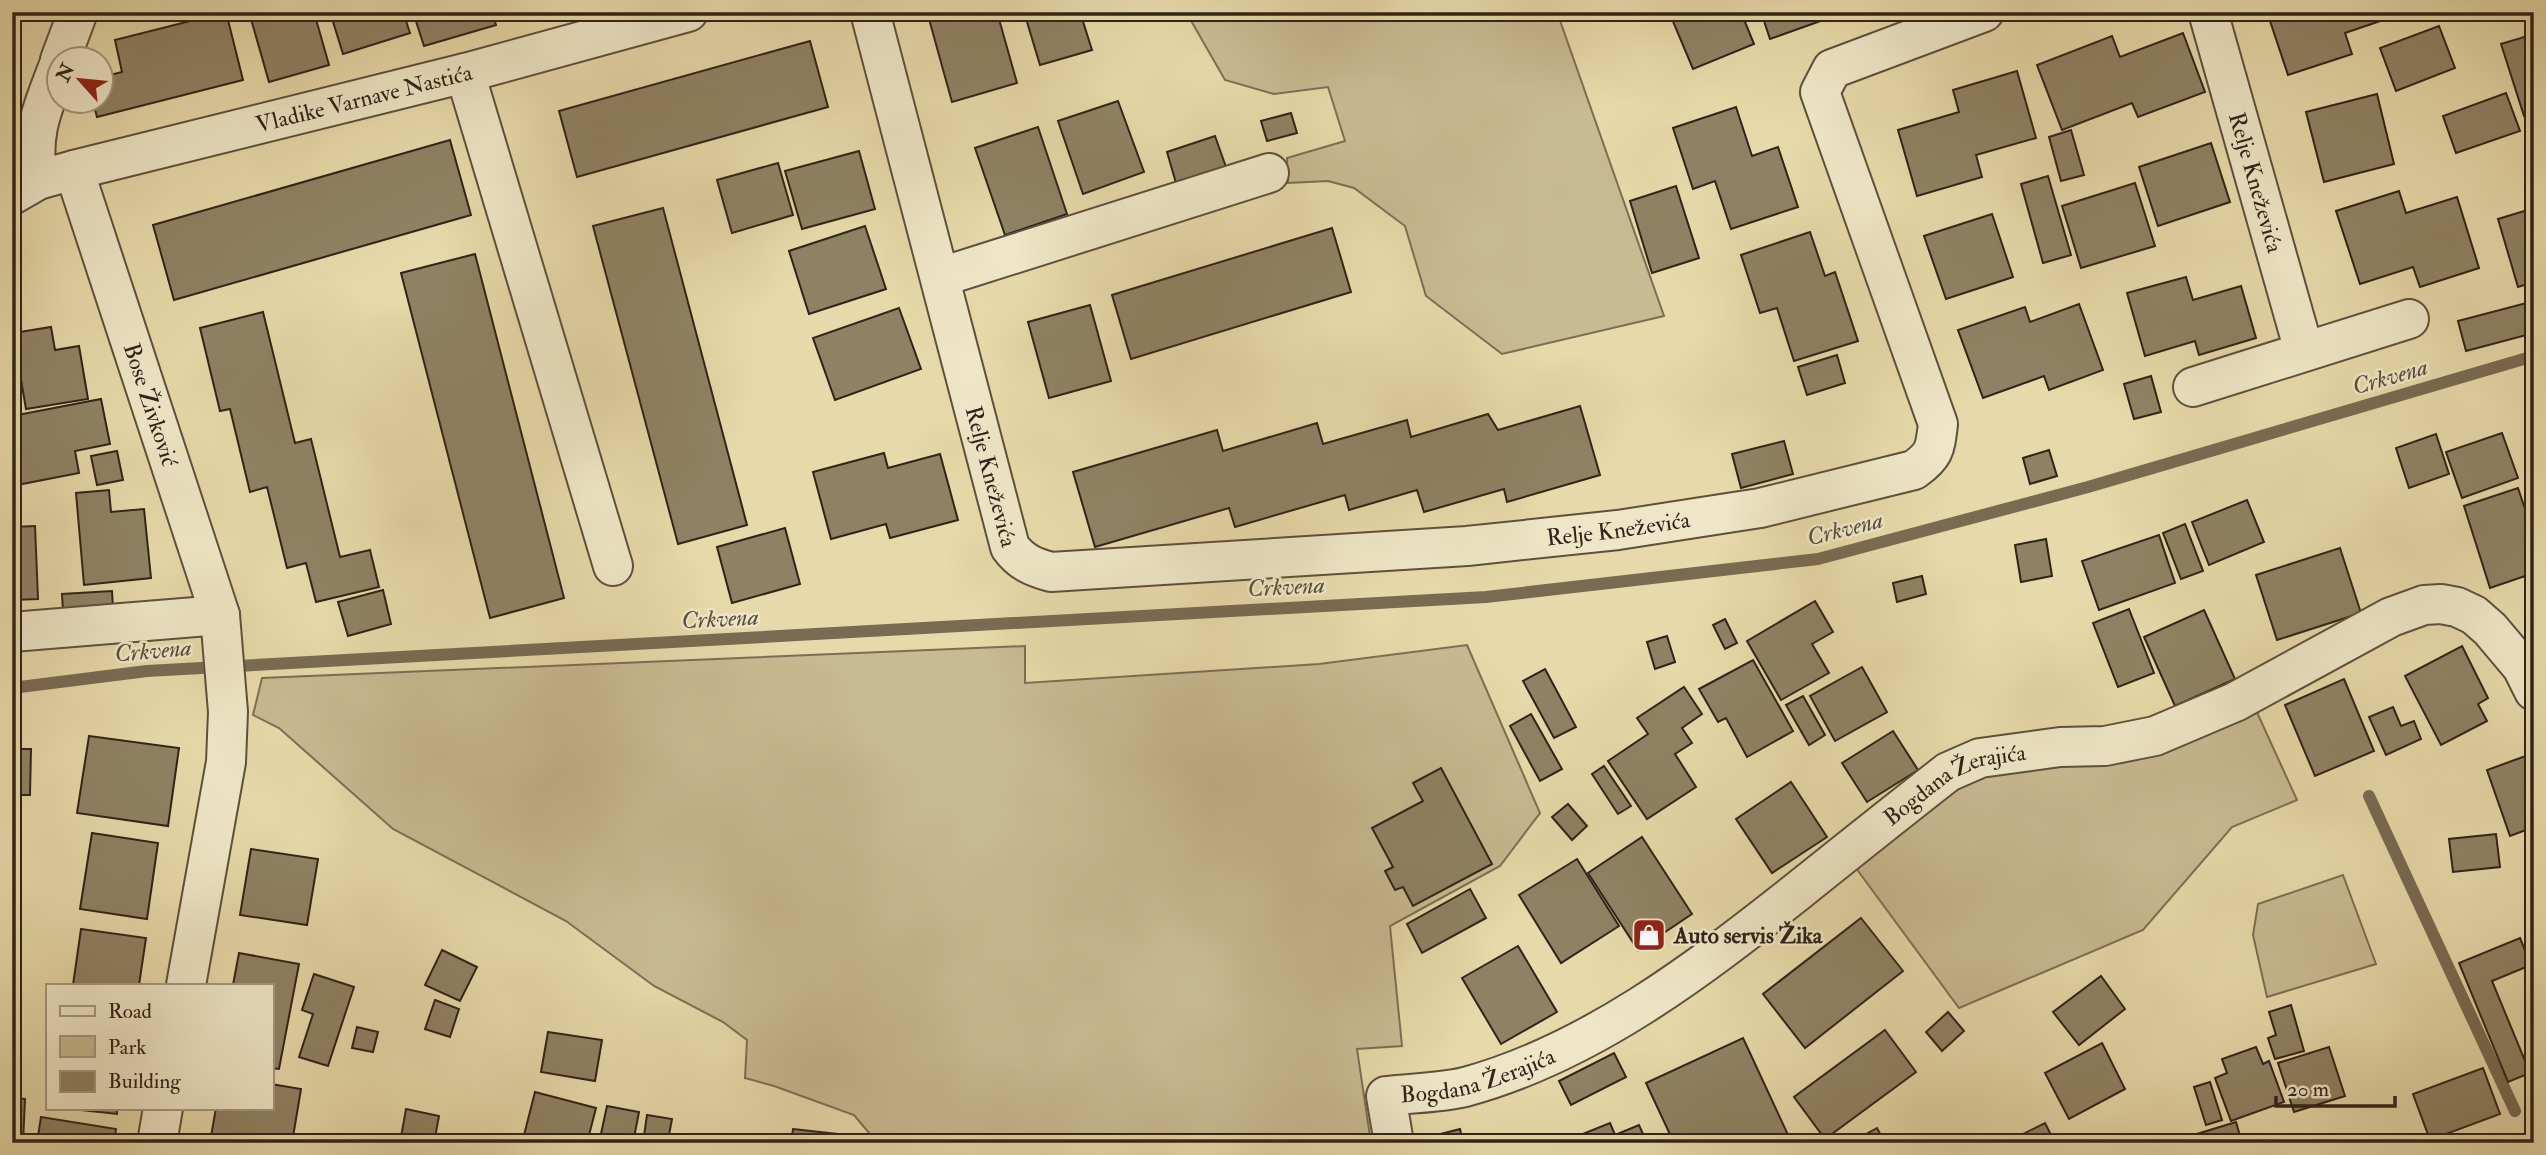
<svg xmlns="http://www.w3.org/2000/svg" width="2546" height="1155" font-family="'IM FELL Double Pica',serif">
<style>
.green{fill:#c8ba91;stroke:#7c6e55;stroke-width:2}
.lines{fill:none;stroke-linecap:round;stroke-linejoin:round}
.stream{stroke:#796b52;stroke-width:12}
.building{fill:#8f8264;stroke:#302319;stroke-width:2}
.minor-casing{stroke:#5e503d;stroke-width:42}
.tertiary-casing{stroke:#5e503d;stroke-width:42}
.minor{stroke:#efe6c7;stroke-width:38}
.tertiary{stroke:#efe6c7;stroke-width:38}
.labels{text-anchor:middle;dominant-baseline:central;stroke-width:5;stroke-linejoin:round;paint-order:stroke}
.street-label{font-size:23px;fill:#302319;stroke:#efe6c7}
.poi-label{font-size:23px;font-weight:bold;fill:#302319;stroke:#efe6c7;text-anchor:start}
.water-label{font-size:24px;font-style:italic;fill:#5a4d3a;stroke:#efe6c7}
</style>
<rect width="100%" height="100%" fill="#e7d9a9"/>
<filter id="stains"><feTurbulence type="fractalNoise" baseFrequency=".00286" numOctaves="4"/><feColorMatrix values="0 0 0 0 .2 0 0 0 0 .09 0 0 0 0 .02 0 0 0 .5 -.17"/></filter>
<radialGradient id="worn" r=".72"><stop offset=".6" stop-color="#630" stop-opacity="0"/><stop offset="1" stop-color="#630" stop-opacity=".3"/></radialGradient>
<!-- green -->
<g class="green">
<polygon points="1186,12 1557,12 1664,316 1502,354 1426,296 1405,226 1354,188 1328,181 1288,183 1287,158 1345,141 1328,87 1274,94 1225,80"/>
<polygon points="1467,645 1540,813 1500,866 1390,926 1402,1046 1357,1049 1371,1143 929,1143 875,1140 854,1115 774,1086 745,1078 747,1040 723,1022 654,986 566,921 393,829 279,728 253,715 262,678 1025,646 1025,683 1319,664"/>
<polygon points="2255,708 2297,800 2232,827 2143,930 1959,1008 1853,864 1972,776"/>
<polygon points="2343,875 2376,964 2267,997 2253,935 2258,904"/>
</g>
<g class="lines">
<!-- stream -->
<g class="stream">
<polyline points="12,688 147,671 1486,597 1818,559 2088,487 2534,356"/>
<polyline points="2369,796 2515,1111"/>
</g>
</g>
<!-- building -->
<g class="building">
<polygon points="226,12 243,80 97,117 93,102 102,102 102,77 122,72 115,40"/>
<polygon points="249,12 314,12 329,65 269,82"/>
<polygon points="330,12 403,12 410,33 343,54"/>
<polygon points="413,12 492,12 496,25 424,46"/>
<polygon points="954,12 997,12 1017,83 952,102 929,19"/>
<polygon points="1024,12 1080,12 1092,50 1040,65"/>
<polygon points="1669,12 1741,12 1754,44 1693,69"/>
<polygon points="1761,12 1843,12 1843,13 1770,39"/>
<polygon points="2267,12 2398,12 2398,15 2345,33 2352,54 2288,75"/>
<polygon points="2439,26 2455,68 2396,91 2380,48"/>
<polygon points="2183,33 2205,92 2138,117 2132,103 2062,130 2037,65 2112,36 2120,57"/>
<polygon points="2534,34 2534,112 2524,116 2501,44"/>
<polygon points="810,41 828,107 577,177 559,111"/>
<polygon points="2017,71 2036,138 1976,155 1982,177 1917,196 1898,130 1959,112 1953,90"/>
<polygon points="2506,93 2520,131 2456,153 2443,116"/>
<polygon points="2377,94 2394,164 2324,182 2306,112"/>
<polygon points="1118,101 1144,172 1083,194 1058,121"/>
<polygon points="1736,107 1752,156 1778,147 1798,207 1731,229 1715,181 1693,189 1673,128"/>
<polygon points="1291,113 1297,133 1267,141 1261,121"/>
<polygon points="1038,127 1067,214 1005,235 975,148"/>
<polygon points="2071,130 2084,175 2061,181 2049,137"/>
<polygon points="1215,136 1226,167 1176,183 1167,152"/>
<polygon points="450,140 471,215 174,300 153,225"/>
<polygon points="2211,143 2230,202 2158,226 2139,167"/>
<polygon points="859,151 875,209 802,229 785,171"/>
<polygon points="778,163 793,215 732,233 717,180"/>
<polygon points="2048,176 2071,255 2043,263 2021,184"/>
<polygon points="2135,183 2155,246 2081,268 2062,206"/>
<polygon points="1676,186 1699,258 1652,273 1630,201"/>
<polygon points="2399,191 2406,213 2457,197 2479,268 2420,287 2413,267 2360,284 2336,211"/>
<polygon points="663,208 747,525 678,544 593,226"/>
<polygon points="2534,208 2534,282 2518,287 2498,219"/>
<polygon points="1992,214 2013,277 1946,299 1924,236"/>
<polygon points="865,226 886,289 809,314 789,251"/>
<polygon points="1332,228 1351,292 1131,359 1112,295"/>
<polygon points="1810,232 1825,276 1835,272 1858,341 1794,361 1777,308 1760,313 1741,255"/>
<polygon points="475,254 564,598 490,618 401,273"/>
<polygon points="2186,277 2193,300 2241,286 2256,338 2199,355 2195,341 2145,356 2127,293"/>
<polygon points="2534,301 2534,333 2466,351 2458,321"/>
<polygon points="2079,304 2103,370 2049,390 2044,376 1983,398 1958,330 2025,307 2030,322"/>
<polygon points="1090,305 1111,381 1049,398 1028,322"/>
<polygon points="899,308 921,369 835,400 813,338"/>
<polygon points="263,312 295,443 311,439 340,557 370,550 379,587 316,602 306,563 287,568 267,487 250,492 230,409 220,411 200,328"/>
<polygon points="51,327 55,350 79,346 88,399 26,409 13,333"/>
<polygon points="1837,355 1845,383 1807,395 1798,367"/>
<polygon points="2151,376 2161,412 2134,419 2124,384"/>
<polygon points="101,399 110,444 75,451 79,473 17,485 12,459 12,416"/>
<polygon points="1580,406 1600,475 1507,502 1504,489 1424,512 1417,490 1349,510 1345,495 1235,527 1229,508 1095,547 1073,472 1217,430 1223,451 1317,423 1323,444 1407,420 1411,437 1488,414 1498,430"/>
<polygon points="2502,433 2518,478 2462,498 2446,452"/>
<polygon points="2436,434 2449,474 2409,488 2396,448"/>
<polygon points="1784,441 1793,474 1741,488 1732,454"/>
<polygon points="2049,450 2057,476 2030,484 2023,458"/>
<polygon points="117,451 123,480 97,485 91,456"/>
<polygon points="884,453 888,468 940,454 958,520 890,538 886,524 831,539 813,472"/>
<polygon points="2518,488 2534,536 2534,573 2490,588 2464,506"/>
<polygon points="109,490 111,512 144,509 151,578 84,585 76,493"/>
<polygon points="2247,500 2264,542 2209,565 2192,522"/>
<polygon points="2185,524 2203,571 2181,579 2163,533"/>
<polygon points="35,526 38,599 12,600 12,527"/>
<polygon points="785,528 800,584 732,603 717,547"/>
<polygon points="2159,535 2175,583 2099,610 2082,561"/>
<polygon points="2046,539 2052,576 2021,582 2015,545"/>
<polygon points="2340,548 2361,613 2277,640 2256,575"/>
<polygon points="1922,576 1926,594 1897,602 1893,583"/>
<polygon points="383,590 391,624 348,636 338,602"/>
<polygon points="112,591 113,608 63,611 62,594"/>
<polygon points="1815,601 1833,632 1812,644 1829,673 1781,700 1747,641"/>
<polygon points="2129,609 2154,673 2118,687 2093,623"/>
<polygon points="2204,610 2235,679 2175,706 2144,637"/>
<polygon points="1725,619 1737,643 1725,649 1713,625"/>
<polygon points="1667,636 1675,662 1655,669 1647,642"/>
<polygon points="2462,646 2488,698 2478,704 2487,721 2441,745 2405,676"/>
<polygon points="1753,660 1793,731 1747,757 1726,718 1718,722 1699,689"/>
<polygon points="1862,667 1887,712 1835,741 1810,696"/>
<polygon points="1545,669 1576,727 1554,738 1523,681"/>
<polygon points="2344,679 2374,751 2315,776 2285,705"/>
<polygon points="1684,687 1702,714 1682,728 1692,743 1675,754 1696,787 1647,819 1608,761 1648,734 1637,718"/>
<polygon points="1803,696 1825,735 1809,745 1786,705"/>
<polygon points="2393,707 2401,726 2414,721 2421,739 2386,755 2369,717"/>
<polygon points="1531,714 1562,769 1540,781 1510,726"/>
<polygon points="1893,731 1918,770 1867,802 1842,763"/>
<polygon points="89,736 179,748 168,826 77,813"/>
<polygon points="12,749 31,749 30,795 12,795"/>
<polygon points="2534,753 2534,827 2510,836 2487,770"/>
<polygon points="1604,766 1631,806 1618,814 1592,774"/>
<polygon points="1441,768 1492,864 1413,906 1403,887 1395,890 1385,871 1393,867 1372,828 1423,801 1413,783"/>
<polygon points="1791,782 1827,837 1772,873 1736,819"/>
<polygon points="1568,804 1587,826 1572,840 1552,817"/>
<polygon points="92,833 158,843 147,919 80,909"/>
<polygon points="2496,834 2500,867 2453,872 2449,839"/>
<polygon points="1642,837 1692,914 1638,950 1588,873"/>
<polygon points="251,849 318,859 307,925 240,915"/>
<polygon points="1577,859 1619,926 1561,963 1519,895"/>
<polygon points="1470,889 1486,918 1422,953 1407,924"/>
<polygon points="1861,918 1903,971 1805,1048 1763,994"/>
<polygon points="81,929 146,938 139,985 73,985"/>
<polygon points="2520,938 2531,965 2492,981 2530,1073 2508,1082 2459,963"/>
<polygon points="1518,946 1557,1012 1501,1044 1462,978"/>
<polygon points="442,950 477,967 460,1001 425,985"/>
<polygon points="239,953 299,964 279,1069 271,1068 271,985 233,985"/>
<polygon points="314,974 354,987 328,1066 299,1057 313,1014 302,1010"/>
<polygon points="2101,976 2125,1009 2079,1045 2053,1012"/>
<polygon points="435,1000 459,1009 450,1037 425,1029"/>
<polygon points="2291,1005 2304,1051 2275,1059 2268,1038 2276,1035 2269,1012"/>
<polygon points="1948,1012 1964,1031 1942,1051 1926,1032"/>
<polygon points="357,1027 378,1032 373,1052 352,1048"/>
<polygon points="1885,1030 1916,1072 1825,1139 1794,1097"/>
<polygon points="548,1032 602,1040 595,1081 541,1072"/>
<polygon points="1743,1038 1789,1137 1776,1143 1674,1143 1646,1083"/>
<polygon points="2102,1043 2125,1089 2069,1119 2045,1073"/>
<polygon points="2256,1047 2263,1064 2269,1061 2284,1102 2231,1121 2215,1078 2227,1073 2222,1059"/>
<polygon points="2329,1047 2345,1096 2294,1112 2278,1063"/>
<polygon points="1614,1053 1626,1077 1571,1105 1559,1081"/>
<polygon points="2483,1068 2500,1114 2430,1140 2413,1094"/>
<polygon points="2210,1082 2222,1120 2206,1125 2194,1087"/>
<polygon points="271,1084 301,1089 292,1143 210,1142 216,1108 271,1108"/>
<polygon points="535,1092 596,1108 587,1143 522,1143"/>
<polygon points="12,1098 25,1099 23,1143 12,1143"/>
<polygon points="607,1106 639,1112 633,1143 599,1143"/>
<polygon points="62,1108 117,1108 117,1114"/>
<polygon points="406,1109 439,1116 434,1143 400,1143"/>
<polygon points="647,1115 672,1119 669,1135 665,1134 664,1143 643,1143"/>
<polygon points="41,1117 116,1129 114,1143 37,1143"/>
<polygon points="2236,1122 2242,1143 2189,1143 2187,1137"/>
<polygon points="1610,1123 1615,1135 1639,1125 1647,1143 1577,1143 1575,1137"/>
<polygon points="2045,1123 2055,1143 2005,1143"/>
<polygon points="1877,1128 1885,1143 1850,1143"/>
<polygon points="793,1129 837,1134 836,1143 791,1143"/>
<polygon points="1460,1129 1463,1143 1417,1143 1417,1140"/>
</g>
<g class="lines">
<defs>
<g id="minor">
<path id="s1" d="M870,12L1010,547C1021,562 1033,567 1051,572L1467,546L1618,530L1760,508L1914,470C1935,455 1935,449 1938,424L1820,92L1832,69L1984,12"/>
<path id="s2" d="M2208,12L2304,351"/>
<polyline points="60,60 78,12"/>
<polyline points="465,73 613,566"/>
<path id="s3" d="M74,170L220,615L228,712L226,762L186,985"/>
<path d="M38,180C29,133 44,105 60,62"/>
<polyline points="941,277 1269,173"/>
<polyline points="2193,387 2409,319"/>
<polyline points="12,632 220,615"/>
<polyline points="157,1143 163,1108"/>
<path id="s4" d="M1394,1143L1386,1096C1411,1093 1440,1093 1465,1087C1590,1053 1698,970 1798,891C1848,851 1898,811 1948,772L1980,758L2060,747L2105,746L2155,736L2235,702L2391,617L2424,605L2441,604L2457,607L2474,615L2490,629L2522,667L2534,691"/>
</g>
<g id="tertiary">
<path id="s5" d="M12,195L38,180L74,170L465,73L688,12"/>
</g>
</defs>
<!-- minor casing -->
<use href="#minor" class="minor-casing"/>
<!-- tertiary casing -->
<use href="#tertiary" class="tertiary-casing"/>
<!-- minor -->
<use href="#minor" class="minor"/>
<!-- tertiary -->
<use href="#tertiary" class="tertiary"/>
</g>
<!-- icons -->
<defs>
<symbol id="shop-square" viewBox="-11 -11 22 22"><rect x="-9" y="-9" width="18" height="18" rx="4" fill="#8f2418" stroke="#efe6c7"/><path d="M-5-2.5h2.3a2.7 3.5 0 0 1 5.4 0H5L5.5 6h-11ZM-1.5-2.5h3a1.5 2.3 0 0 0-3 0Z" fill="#fff"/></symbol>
</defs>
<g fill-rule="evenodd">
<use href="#shop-square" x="1630" y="916" width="38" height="38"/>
</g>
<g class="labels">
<!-- street labels -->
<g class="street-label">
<text stroke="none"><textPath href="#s5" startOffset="366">Vladike Varnave Nastića</textPath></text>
<text stroke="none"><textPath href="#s2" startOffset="177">Relje Kneževića</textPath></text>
<text stroke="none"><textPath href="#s3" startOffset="247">Bose Živković</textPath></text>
<text stroke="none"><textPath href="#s1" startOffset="480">Relje Kneževića</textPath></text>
<text stroke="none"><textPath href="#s1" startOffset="1171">Relje Kneževića</textPath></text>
<text stroke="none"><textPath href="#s4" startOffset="709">Bogdana Žerajića</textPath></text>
<text stroke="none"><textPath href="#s4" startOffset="142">Bogdana Žerajića</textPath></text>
</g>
<!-- poi labels -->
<g class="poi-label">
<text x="1674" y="935">Auto servis Žika</text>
</g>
<!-- water labels -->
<g class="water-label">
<text transform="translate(2390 377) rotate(-16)">Crkvena</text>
<text transform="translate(1845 529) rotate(-14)">Crkvena</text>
<text transform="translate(1286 587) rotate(-3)">Crkvena</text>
<text transform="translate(720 619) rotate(-3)">Crkvena</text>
<text transform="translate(153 651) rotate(-5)">Crkvena</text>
</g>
</g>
<!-- margin -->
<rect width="2546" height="1155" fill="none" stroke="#e7d9a9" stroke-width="42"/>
<rect x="14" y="14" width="2518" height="1127" fill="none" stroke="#302319" stroke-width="3.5"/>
<rect x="21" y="21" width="2504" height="1113" fill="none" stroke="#302319" stroke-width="2"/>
<!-- legend -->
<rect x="46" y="984" width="228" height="126" fill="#efe6c7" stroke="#a39881" stroke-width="2"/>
<rect x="60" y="1006" width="35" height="10" fill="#efe6c7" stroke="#a39881" stroke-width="2"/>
<text x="108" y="1018" font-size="21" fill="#302319">Road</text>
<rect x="60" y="1036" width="35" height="21" fill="#c8ba91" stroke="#a39881" stroke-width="2"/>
<text x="108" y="1054" font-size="21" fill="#302319">Park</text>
<rect x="60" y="1071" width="35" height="21" fill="#8f8264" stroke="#a39881" stroke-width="2"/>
<text x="108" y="1088" font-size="21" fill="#302319">Building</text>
<!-- north arrow -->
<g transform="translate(80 80) rotate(297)"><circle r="33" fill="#efe6c7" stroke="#a39881" stroke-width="2"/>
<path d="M0-5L12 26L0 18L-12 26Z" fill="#8f2418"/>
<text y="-10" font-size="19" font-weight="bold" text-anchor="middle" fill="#302319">N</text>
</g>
<!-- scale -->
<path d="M2276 1096v10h119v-10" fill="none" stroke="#302319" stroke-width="3.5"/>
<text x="2287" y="1096" font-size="21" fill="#302319" stroke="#efe6c7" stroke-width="5" paint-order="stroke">20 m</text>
<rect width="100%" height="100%" filter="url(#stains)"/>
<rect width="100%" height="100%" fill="url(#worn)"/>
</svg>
